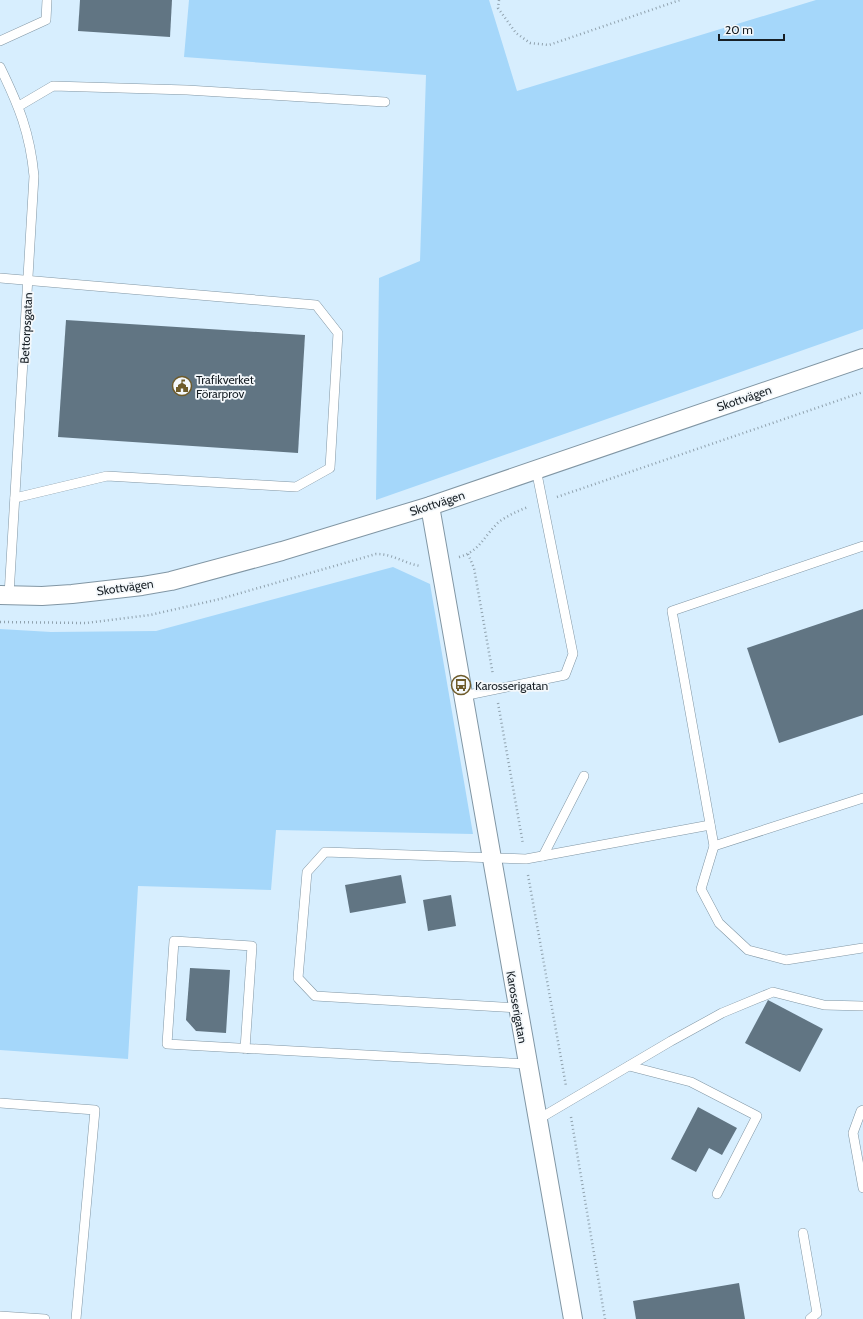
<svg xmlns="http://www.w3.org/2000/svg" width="863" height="1319" font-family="Cabin,sans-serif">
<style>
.green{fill:#a5d7fa}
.building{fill:#617583}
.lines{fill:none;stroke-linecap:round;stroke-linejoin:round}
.service-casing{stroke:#8196a4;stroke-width:10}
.minor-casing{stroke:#8196a4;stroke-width:20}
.path{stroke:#90a2ae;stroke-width:2.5;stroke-dasharray:1 3;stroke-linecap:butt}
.service{stroke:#fff;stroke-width:9}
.minor{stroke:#fff;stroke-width:18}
.labels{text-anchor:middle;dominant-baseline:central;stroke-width:3.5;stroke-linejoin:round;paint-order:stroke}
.street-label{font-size:12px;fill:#171f25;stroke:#f4f8fb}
.poi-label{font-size:12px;fill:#171f25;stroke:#f4f8fb;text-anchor:start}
</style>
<rect width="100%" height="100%" fill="#d7eefe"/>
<!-- green -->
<g class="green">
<polygon points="189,0 489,0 517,91 816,0 863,0 863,329 376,500 379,278 420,261 426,75 184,57"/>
<polygon points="393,567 430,584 473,834 276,830 271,890 138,886 128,1059 0,1050 0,629 51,632 156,631"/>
</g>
<!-- building -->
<g class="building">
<polygon points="80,0 172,0 170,37 78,31"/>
<polygon points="66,320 305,335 298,453 58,437"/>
<polygon points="863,609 863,715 779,743 747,648"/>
<polygon points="401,875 406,903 350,913 345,885"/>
<polygon points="451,895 456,926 428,931 423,900"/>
<polygon points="190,968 230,970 226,1033 196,1031 186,1020"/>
<polygon points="768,1000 823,1029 800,1072 745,1043"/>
<polygon points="698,1107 737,1128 722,1155 709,1148 696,1172 671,1159"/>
<polygon points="739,1283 745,1319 636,1319 633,1301"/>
</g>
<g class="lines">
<defs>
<g id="service">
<polyline points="0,41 46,20 47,0"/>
<path d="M0,67C19,106 30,133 34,176L9,595"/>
<polyline points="19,106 53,86 187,90 385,102"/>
<polyline points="0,278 316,305 338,333 330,468 296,487 107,476 15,498"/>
<polyline points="863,546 672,611 714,846 863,798"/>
<polyline points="463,696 565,675 573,654 536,469"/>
<polyline points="714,846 701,889 719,923 748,950 786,960 863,948"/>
<polyline points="543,856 584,776"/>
<polyline points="517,1008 315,996 298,978 307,872 325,852 526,859 710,825"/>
<polyline points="245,1049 252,946 174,941 167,1044 527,1064"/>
<polyline points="629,1066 691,1082 757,1116 717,1194"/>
<polyline points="0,1103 95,1110 76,1319"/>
<polyline points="863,1110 861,1111 853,1133 863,1188"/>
<polyline points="537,1120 671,1041 722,1013 773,992 824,1005 863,1006"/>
<polyline points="803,1233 817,1313 810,1319"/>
<polyline points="0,1316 45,1319"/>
</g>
<g id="minor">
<polyline points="430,506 573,1319"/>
<polyline points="0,595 42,596 72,594 142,586 171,581 282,551 430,506 863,358"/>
</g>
</defs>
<!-- service casing -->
<use href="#service" class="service-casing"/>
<!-- minor casing -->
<use href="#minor" class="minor-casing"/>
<!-- path -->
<g class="path">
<polyline points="499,0 498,8 516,33 530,43 549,45 680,0"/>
<polyline points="557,497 863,392"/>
<polyline points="468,554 474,568 493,675"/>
<path d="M459,557C481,551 484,535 500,521C509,515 518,511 528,507"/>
<path d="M0,622L86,623L150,615L220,599L376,554C394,554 405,564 421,566"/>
<polyline points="498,703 523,844"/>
<polyline points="528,875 566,1086"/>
<polyline points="571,1117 605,1319"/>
</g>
<!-- service -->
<use href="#service" class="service"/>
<!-- minor -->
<use href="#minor" class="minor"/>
</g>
<!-- icons -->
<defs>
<symbol id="civic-ring" viewBox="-11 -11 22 22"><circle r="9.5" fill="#f4f8fb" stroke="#6e5b2a" stroke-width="1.5"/><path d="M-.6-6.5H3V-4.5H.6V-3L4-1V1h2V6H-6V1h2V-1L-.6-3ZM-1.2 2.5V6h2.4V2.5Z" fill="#6e5b2a"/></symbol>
<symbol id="bus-ring" viewBox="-11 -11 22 22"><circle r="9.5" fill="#f4f8fb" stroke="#6e5b2a" stroke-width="1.5"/><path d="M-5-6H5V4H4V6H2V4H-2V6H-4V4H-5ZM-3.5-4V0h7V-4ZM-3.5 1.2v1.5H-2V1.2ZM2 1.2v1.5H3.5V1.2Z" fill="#6e5b2a"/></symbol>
</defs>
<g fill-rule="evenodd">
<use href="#civic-ring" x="171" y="375" width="22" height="22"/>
<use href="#bus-ring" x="450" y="674" width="22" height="22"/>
</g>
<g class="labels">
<!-- street labels -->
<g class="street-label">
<text transform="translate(26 328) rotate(-87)">Bettorpsgatan</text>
<text transform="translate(744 398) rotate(-19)">Skottvägen</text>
<text transform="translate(437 503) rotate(-18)">Skottvägen</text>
<text transform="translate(125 587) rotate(-8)">Skottvägen</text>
<text transform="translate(517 1007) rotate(80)">Karosserigatan</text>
</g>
<!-- poi labels -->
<g class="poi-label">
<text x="196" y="379">Trafikverket<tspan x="196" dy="14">Förarprov</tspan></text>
<text x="475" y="685">Karosserigatan</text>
</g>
</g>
<!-- scale -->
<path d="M719 34v6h65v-6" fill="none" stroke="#171f25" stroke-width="2"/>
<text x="725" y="34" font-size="12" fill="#171f25" stroke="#f4f8fb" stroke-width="3" paint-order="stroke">20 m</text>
</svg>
